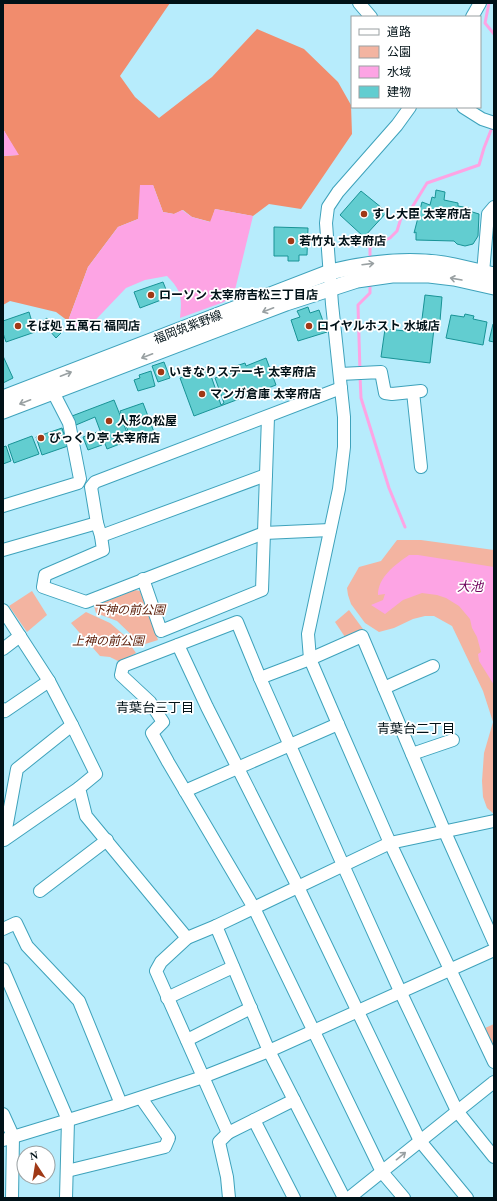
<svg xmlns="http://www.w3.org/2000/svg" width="497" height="1201" font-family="'Times New Roman','Noto Sans JP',serif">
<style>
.green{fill:#f3b4a1}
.forest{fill:#f18c6d}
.water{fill:#fda4e4}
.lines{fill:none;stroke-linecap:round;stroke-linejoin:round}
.stream{stroke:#fda4e4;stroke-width:3}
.building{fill:#62cdd0;stroke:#189396}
.minor-casing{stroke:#3ea2bb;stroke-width:14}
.major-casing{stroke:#3ea2bb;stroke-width:17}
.minor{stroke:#fff;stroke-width:12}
.major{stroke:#fff;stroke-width:15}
.oneway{stroke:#99a0a2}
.poi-dot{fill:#a03916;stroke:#fff;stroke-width:1.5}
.labels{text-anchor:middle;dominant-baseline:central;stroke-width:3.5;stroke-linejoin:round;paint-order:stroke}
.poi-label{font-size:12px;font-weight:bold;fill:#001117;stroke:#fff;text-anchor:start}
.street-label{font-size:12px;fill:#001117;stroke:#fff}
.park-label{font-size:12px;font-style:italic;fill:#5e200b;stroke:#fff}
.water-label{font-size:13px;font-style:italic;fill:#6e005b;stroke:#fff}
.neighbourhood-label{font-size:13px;fill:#001117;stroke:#fff}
</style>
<rect width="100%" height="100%" fill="#b7ecfc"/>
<!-- green -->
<g class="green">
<polygon points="397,540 421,540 494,550 494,814 487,808 483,797 482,781 484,753 493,722 483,691 452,626 434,616 425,616 413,619 394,628 379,632 365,623 351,604 348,595 347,588 359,567 381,561"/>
<polygon points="135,590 140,591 158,640 142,645 117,621 96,613 94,606"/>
<polygon points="32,591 47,615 27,632 9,606"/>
<polygon points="349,610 363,629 345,637 335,622"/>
<polygon points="86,612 110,623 124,635 136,653 120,662 110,657 100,656 71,623"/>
<polygon points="494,1024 494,1051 485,1028"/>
</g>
<!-- forest -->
<polygon class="forest" points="3,3 170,3 120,76 135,97 159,118 212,77 257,29 304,49 338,82 351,105 352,134 301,209 269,204 253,216 215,209 211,222 192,217 183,210 174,214 163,212 153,185 138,219 118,227 88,267 68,321 56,312 10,301 3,305 3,156 18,155 3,129"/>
<!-- water -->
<g class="water">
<polygon points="3,129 19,155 3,156"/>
<path d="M140,185H153L163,212L174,214L182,210L192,217L210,222L215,209L253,216L235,290L224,302L180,318C182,298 182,291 167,276L145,280L126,288L84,332L68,321L88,267L118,227L138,219Z"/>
<path d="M409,555H418L494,567V685L479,661L478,654L481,652L477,637L472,628L470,619L459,606L446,598L437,595L422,593L403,600L385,614L371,605L383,600L385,594L378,595C378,577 395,565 409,555Z"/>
</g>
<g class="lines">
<!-- stream -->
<g class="stream">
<polyline points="489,3 485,23 494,34"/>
<polyline points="370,260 370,247 390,238 397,231 401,218 411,209 427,183 479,165 484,148 493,125"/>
<polyline points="360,371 358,305 370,293 370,282"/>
<polyline points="360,376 361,398 389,488 405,527"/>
</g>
</g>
<!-- building -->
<g class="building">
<polygon points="436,190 445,192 444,200 458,203 458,206 469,208 469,211 479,214 478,236 473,244 465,246 457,244 454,241 416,240 416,232 414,233 422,202 430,205 432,197 435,198"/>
<polygon points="361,191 387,212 364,237 340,215"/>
<polygon points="274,227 308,228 307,255 299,255 299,261 288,261 288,256 274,256"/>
<polygon points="163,282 169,297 140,308 134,292"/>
<polygon points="425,295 442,297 440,321 435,320 430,363 381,357 385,329 406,331 407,325 421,327"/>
<polygon points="308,307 310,313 319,310 327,332 298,341 291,320 300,317 297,311"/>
<polygon points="29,312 35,332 6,342 3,333 3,321"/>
<polygon points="465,314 474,316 473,319 487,322 483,345 446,338 451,315 464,317"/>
<polygon points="47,318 61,333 56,338 42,322"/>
<polygon points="493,324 494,324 494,342 489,341"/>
<polygon points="3,356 13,378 3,383"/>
<polygon points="266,358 276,385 194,416 180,378 208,367 221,405 224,403 215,378 234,371 233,367 245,363 246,366"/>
<polygon points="164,362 170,378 158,382 152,366"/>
<polygon points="151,371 155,386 138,391 134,380 140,378 139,375"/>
<polygon points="114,400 130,440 107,449 95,417 76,425 72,416"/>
<polygon points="143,403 154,432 132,441 120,411"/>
<polygon points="62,428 68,446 42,455 36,437"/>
<polygon points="97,432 102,445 88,450 83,437"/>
<polygon points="32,436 39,454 14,463 8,445"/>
<polygon points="6,446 11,461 3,464 3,447"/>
</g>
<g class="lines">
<defs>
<g id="minor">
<polyline points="359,3 371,17"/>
<polyline points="472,17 480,3"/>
<polyline points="410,107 397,125 338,192 328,207 326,223 332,304 344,417 344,447 339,489 308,634 310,659 338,724 390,843 494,1062"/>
<polyline points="463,107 482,119 494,123"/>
<polyline points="483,273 488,214 494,207"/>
<polyline points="340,374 381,372 385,393 392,394 421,391"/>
<polyline points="413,392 421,467"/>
<polyline points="3,506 78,483 80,479 69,423 53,392"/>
<polyline points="330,530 264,533 86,602 43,587 45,575 103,550 101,536 97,523 91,487 95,482 341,388"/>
<polyline points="101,536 266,475"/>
<polyline points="3,550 97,523"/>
<polyline points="143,579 161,631 262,590 268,417"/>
<polyline points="3,610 49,681 72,725 96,774 79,788 86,816 187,938"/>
<polyline points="178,645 207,707 298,887 420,1141 467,1198"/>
<polyline points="3,649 20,636"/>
<polyline points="260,678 310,659 362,636 444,830 494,942"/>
<polyline points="384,688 433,666"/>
<polyline points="3,709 5,711 49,681"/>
<polyline points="72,725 17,769 4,840 79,788"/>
<polyline points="412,754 453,740"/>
<polyline points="185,791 338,724"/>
<polyline points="40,891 107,840"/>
<polyline points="216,926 269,1051 344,1198"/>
<polyline points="3,929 16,923 27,946 79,1001 121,1104"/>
<polyline points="3,969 68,1120 66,1198"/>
<polyline points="167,998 233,967"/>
<polyline points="187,1040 251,1008"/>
<polyline points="3,1114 13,1136 12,1198"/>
<polyline points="254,1120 294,1198"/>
<polyline points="228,1133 294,1100"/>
<polyline points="3,1140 121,1104 203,1077 269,1051 494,950"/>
<polyline points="67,1171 165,1147 169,1138 141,1098"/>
<polyline points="229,1198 227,1177 219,1142 228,1133 156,971 161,962 187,938 216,926 390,843 494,821"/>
<polyline points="349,1198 494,1082"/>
<polyline points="404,1198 382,1172 254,908 168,762 152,733 163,722 150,702 121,675 123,666 237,622 260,678 343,865 400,991 457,1111 494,1157"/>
</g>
<g id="major">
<path d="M3,398L330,272C371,262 413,257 455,266C468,269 481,272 494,275"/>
<polyline points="3,411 286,303 357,280 392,275 429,275 454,278 494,287"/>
</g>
</defs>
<!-- minor casing -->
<use href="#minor" class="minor-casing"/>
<!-- major casing -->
<use href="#major" class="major-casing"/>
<!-- minor -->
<use href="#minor" class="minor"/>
<!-- major -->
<use href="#major" class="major"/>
</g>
<!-- one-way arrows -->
<defs><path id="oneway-shaft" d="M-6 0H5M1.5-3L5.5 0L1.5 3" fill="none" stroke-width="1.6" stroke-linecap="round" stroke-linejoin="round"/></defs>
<g class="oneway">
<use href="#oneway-shaft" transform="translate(368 264) rotate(-7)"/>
<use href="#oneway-shaft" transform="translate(456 279) rotate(-170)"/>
<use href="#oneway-shaft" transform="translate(268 310) rotate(159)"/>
<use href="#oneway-shaft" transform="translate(147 356) rotate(159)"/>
<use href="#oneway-shaft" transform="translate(66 374) rotate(-21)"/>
<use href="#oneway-shaft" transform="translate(25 402) rotate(159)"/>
<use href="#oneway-shaft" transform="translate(401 1156) rotate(-39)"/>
</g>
<!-- markers -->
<g class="poi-dot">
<circle cx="364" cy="214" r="4"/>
<circle cx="291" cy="241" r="4"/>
<circle cx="151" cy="295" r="4"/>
<circle cx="18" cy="326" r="4"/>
<circle cx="309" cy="326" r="4"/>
<circle cx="161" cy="372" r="4"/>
<circle cx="202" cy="394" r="4"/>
<circle cx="109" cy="421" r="4"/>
<circle cx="41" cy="438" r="4"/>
</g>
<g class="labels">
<!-- poi labels -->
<g class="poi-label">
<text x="372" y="214">すし大臣 太宰府店</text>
<text x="299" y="241">若竹丸 太宰府店</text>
<text x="159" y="295">ローソン 太宰府吉松三丁目店</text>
<text x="26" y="326">そば処 五萬石 福岡店</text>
<text x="317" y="326">ロイヤルホスト 水城店</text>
<text x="169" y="372">いきなりステーキ 太宰府店</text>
<text x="210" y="394">マンガ倉庫 太宰府店</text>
<text x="117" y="421">人形の松屋</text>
<text x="49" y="438">びっくり亭 太宰府店</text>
</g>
<!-- street labels -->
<g class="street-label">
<text transform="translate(188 327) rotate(-21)">福岡筑紫野線</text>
</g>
<!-- park labels -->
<g class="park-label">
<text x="129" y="610">下神の前公園</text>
<text x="108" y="641">上神の前公園</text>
</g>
<!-- water labels -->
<g class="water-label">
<text x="470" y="586">大池</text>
</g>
<!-- neighbourhood labels -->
<g class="neighbourhood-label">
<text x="155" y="707">青葉台三丁目</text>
<text x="416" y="728">青葉台二丁目</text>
</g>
</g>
<!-- border -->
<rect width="497" height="1201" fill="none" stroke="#001117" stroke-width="8"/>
<!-- legend -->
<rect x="351" y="16" width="130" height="92" fill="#ffffff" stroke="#99a0a2"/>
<rect x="359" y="29" width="20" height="6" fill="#ffffff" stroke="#99a0a2"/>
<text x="387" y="36" font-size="12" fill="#001117">道路</text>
<rect x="359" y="46" width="20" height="12" fill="#f3b4a1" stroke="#99a0a2"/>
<text x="387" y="56" font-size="12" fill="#001117">公園</text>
<rect x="359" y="66" width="20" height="12" fill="#fda4e4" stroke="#99a0a2"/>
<text x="387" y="76" font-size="12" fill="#001117">水域</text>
<rect x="359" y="86" width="20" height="12" fill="#62cdd0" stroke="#99a0a2"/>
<text x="387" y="96" font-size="12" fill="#001117">建物</text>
<!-- north arrow -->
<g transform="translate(36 1165) rotate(348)"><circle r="19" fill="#ffffff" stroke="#99a0a2"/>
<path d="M0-3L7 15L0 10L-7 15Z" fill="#a03916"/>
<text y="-6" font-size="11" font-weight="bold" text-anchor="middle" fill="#001117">N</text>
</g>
</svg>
